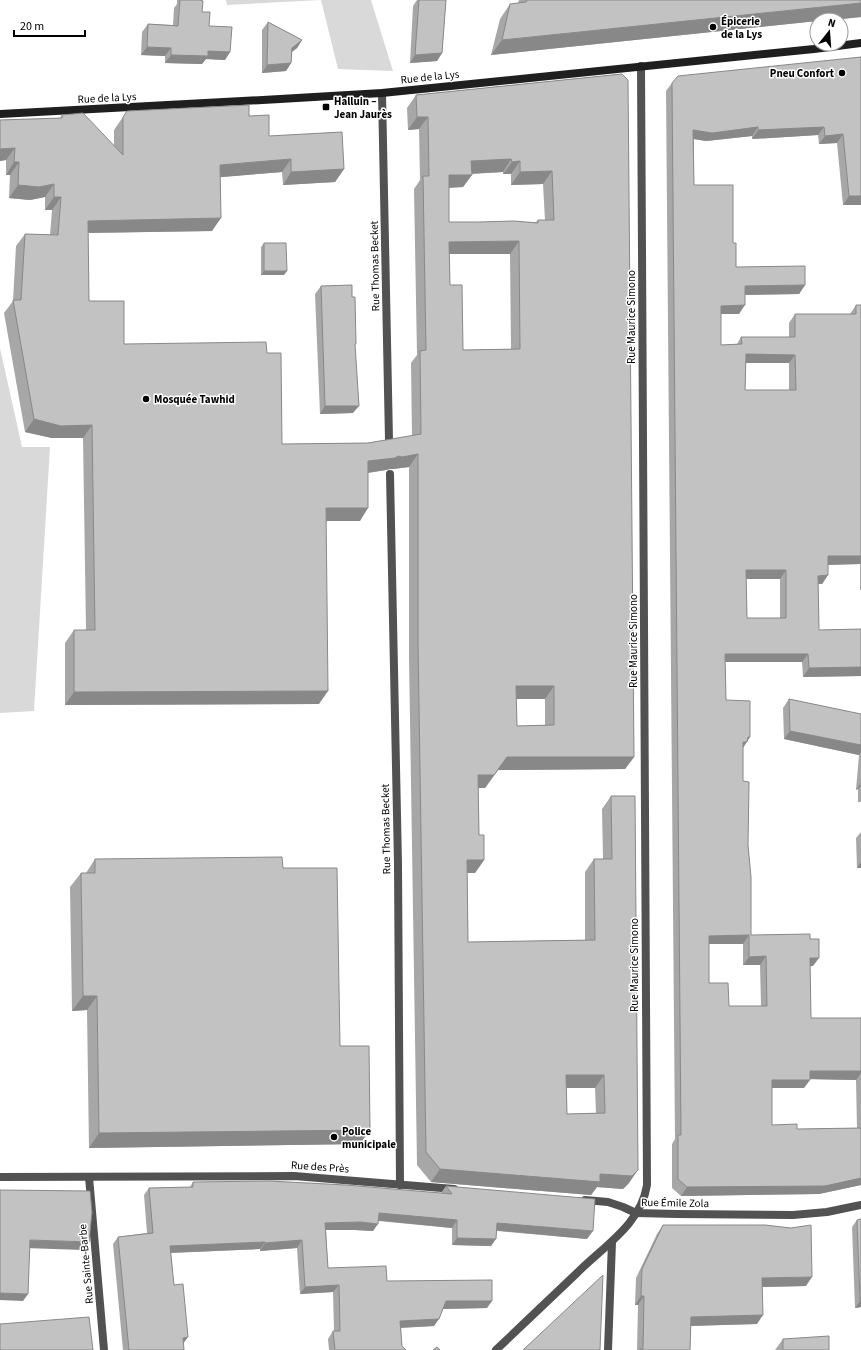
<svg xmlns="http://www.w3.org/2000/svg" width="861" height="1350" font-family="'Source Sans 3',sans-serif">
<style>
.green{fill:#d9d9d9}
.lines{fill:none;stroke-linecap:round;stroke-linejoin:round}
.street{stroke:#525252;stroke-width:8}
.secondary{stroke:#1f1f1f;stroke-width:8}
.wall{fill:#a7a7a7;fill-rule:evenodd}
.shaded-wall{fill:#888}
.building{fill:#c2c2c2;stroke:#888;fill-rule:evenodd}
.poi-dot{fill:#000;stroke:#fff;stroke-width:1.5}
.labels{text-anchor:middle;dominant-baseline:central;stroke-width:3;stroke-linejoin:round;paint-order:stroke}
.poi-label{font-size:11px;font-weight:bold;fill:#000;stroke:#fff;text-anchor:start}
.street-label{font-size:11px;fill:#000;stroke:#fff}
</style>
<rect width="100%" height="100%" fill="#fff"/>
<!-- green -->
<g class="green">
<polygon points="226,0 371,0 393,71 338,69 321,0 227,5"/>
<polygon points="0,348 22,447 50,447 34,711 0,713"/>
</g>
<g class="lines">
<!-- street -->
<g class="street">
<polyline points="382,93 389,440"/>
<polyline points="390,474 398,864 400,1185"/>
<polyline points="0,1177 294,1176 454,1189"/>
<polyline points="89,1177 104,1350"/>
<polyline points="585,1200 608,1202 623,1207 636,1213 677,1214 793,1215 827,1212 861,1205"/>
<path d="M496,1350C523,1324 551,1298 578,1272C604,1246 641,1224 647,1185L641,66"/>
<polyline points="608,1350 612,1242"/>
</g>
<!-- secondary -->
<polyline class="secondary" points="0,114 280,99 382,93 814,49 861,43"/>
</g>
<!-- wall -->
<g class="wall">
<polygon points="177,0 200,0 202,12 209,26 230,52 225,60 206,59 202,64 165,63 165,56 141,55 142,32 148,24 173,25 174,8 177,4"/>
<polygon points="417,0 446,0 442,53 437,61 410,63 413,6"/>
<polygon points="519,0 861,0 861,17 831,20 817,20 817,21 491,55 500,19 510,4 518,3"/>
<polygon points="268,22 302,40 297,48 292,52 291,63 286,71 262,73 262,30"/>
<path d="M861,57V205H843L837,143L819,144L818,135L752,139V136L706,141L694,139V185L733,243L736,267L805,285L799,294L745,295L739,314H721V345L737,344L741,337H789V323L795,314H850L856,305H861V590H860V564L828,565V575L822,584H818L819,630L861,629V676L803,677L802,662H725L726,700L747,741L743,748V781L748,845L751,935L810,939L813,966H810L811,1018H861V1185L819,1194L681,1196L672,1188V1144L675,1139L666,91L672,83ZM746,363H789V390H745ZM746,579H780V618H747ZM709,944H743V965H760L761,1006H729L709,983ZM810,1079L856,1080L857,1128L797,1129L772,1125V1088H804Z"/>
<path d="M622,74L634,757L625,769L498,770L485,788H478L479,835L484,860L475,873H467L468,942L585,940V872L594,859H603L602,809L611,796L629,1183L623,1189L597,1187L591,1195L431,1182L417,1165L409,656V467L393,469H390L386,470L368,473L360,521H326L319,704L65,705V643L74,630H86L83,438H52L25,432L4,313L13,301L16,246L25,234L50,235L52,210H45V197L30,200L9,198L10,175H6V160L0,161V120L60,118L62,115L114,146V130L123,117L249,116L269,136L344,169L335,182L283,185L282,172L220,177L212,231L88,233L89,301L124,344L267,353L282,444L368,443L412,436L411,363L417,355L414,189L420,180L419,129L408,130L407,108L416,95ZM503,172V174H511V185L543,184L545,220H538L536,222H449V188L463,187L472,174ZM449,254H510L511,349L463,350L450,285ZM516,699H545V725L517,726ZM566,1088H595L596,1113L567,1114Z"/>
<polygon points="264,243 284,275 261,275 261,247"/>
<polygon points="321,286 355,346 353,413 320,414 315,294"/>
<polygon points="789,699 861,714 861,802 858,802 858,789 856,790 859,755 784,739 783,708"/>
<polygon points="861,832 861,868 857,868 856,838"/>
<polygon points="95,859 283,868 340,1046 360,1144 89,1148 87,1010 72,1011 70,887 81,873 86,873"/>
<polygon points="193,1182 441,1193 446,1186 587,1239 497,1231 491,1246 452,1245 452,1228 378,1221 373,1231 355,1230 326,1230 328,1268 387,1281 487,1308 443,1309 434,1326 401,1328 402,1346 406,1350 329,1350 328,1339 333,1331 334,1331 333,1292 300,1294 297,1248 260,1251 260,1249 171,1253 174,1285 184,1350 123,1350 113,1244 118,1237 147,1233 144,1195 149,1188 190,1187"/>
<polygon points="857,1220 861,1307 855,1308 852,1227"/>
<polygon points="663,1225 806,1286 762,1287 757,1324 691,1326 690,1350 637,1350 638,1305 635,1305 636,1278 657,1234"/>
<polygon points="783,1339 829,1350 775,1350"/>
</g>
<!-- shaded-wall -->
<g class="shaded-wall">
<polygon points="861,3 861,17 831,20 817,20 817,21 491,55 502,40"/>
<polygon points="302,40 297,48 286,56 292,48"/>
<polygon points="147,47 171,48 165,56 141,55"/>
<polygon points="208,51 230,52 225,60 206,59 202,64 165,63 171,55"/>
<polygon points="442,53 437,61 410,63 415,55"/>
<polygon points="291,63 286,71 262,73 267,65"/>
<polygon points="417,117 428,117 419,129 408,130"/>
<polygon points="758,127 752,136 706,141 687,138 693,130"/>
<polygon points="824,127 818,135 752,139 758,130"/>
<polygon points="843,134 837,143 819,144 825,136"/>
<polygon points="15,148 6,160 0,161 0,149"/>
<polygon points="291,159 282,172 211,178 220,165"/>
<polygon points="511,159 503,172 463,174 471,161"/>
<polygon points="520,161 511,174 503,174 512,162"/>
<polygon points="14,162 19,162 10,175 6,175"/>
<polygon points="344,169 335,182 283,185 291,172"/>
<polygon points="552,171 543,184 511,185 520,172"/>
<polygon points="449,175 472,175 463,187 440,188"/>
<polygon points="54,184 45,197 30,200 9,198 18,185"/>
<polygon points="849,196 861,196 861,205 843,205"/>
<polygon points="54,197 61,197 52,210 45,210"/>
<polygon points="221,218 212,231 79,233 88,221"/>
<polygon points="519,241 510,254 440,254 449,242"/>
<polygon points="264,271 287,271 284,275 261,275"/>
<polygon points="805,285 799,294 739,295 745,286"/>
<polygon points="745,305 739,314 715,314 721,306"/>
<polygon points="746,354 795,355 789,363 740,363"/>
<polygon points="325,406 359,406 353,413 320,414"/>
<polygon points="34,419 92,425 83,438 52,438 25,432"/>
<polygon points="418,454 409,467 393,469 390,469 386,470 359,474 368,461 398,456"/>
<polygon points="326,508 368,508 360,521 317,521"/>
<polygon points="828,556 861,556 861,563 860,564 822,565"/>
<polygon points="746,570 786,570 780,579 740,579"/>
<polygon points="828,575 822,584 812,584 818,576"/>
<polygon points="725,654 808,654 802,662 719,662"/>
<polygon points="861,667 861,676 803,677 809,668"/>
<polygon points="516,686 554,686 545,699 507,699"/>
<polygon points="328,691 319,704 65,705 74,692"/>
<polygon points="790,731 861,745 861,752 859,755 784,739"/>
<polygon points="748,737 750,737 741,751 737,751"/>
<polygon points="507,757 634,757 625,769 498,770 485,788 469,788 478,775"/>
<polygon points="861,783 861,785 858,789 856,790"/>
<polygon points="467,860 484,860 475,873 458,873"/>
<polygon points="861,862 861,868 857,868"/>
<polygon points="749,935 743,944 703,944 709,936"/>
<polygon points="766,956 760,965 743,965 749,957"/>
<polygon points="810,958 819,958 813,966 804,967"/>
<polygon points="83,996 97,996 87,1010 72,1011"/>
<polygon points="810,1071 861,1071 861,1073 856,1080 804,1079"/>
<polygon points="566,1075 604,1075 595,1088 557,1088"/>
<polygon points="772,1080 810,1080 804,1088 766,1088"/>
<polygon points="370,1130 360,1144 89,1148 99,1133"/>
<polygon points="440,1169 600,1174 638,1170 629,1183 623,1189 597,1187 591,1195 431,1182"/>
<polygon points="861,1178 861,1185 819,1194 681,1196 687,1187"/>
<polygon points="379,1213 457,1220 452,1228 374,1220"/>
<polygon points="360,1222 378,1224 373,1231 355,1230 320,1230 325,1223"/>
<polygon points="497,1223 593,1231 587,1239 492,1230"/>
<polygon points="457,1238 496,1239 491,1246 452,1245"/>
<polygon points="30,1240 89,1242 83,1250 25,1248"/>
<polygon points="302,1240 297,1248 260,1251 265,1243"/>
<polygon points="265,1242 260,1249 165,1253 170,1246"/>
<polygon points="812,1277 806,1286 756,1287 762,1278"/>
<polygon points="339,1285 333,1292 300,1294 305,1287"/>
<polygon points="0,1293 28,1294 23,1301 0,1300"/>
<polygon points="641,1296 644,1296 638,1305 635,1305"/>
<polygon points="861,1300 861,1307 855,1308 860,1301"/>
<polygon points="446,1301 492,1301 487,1308 441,1309"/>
<polygon points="763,1315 757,1324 685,1326 691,1317"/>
<polygon points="439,1319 434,1326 395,1328 400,1321"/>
<polygon points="188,1337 183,1344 183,1338"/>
</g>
<!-- building -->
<g class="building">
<polygon points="180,0 200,0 203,1 202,12 210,12 209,26 232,27 230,52 208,51 208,56 171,55 171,48 147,47 148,24 178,26"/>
<polygon points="419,0 446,0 442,53 415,55"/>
<polygon points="527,0 861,0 861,3 502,40 510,4 526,2"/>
<polygon points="268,22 302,40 292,48 291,63 267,65"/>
<path d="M861,57V196H849L843,134L825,136L824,127L758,130V127L712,133L693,130L694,185H733V243H736V267L805,266V285L745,286V305L721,306V345L742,344L741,337H795V314H856V305H861V556H828V575L818,576L819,630L861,629V667L809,668L808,654H725L726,700L750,701V737H748L747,742H743V781L749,782L748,845L751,877V935L810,934V939H819V958H810L811,1018H861V1071H810V1080H772V1125L797,1124V1129L861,1128V1178L825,1186L687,1187L678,1179V1135H681L672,83L678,76ZM746,354L795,355L796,390H745ZM746,570H786V618H747ZM749,935V957L766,956L767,1006H729L728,983H709V936Z"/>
<path d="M622,74L628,80L634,757H507L494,775H478L479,835H484V860H467L468,942L595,940L594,859H612L611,796H635L638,1170L632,1176L600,1174V1182L440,1169L426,1152L418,643V454L402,457L398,456L395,458L368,461V508H326L328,691L74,692V630H95L92,425L61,426L34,419L13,300H21L25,234L58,235L61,197H54V184L39,187L18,185L19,162H14L15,148L0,149V120L62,118V115L83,113L123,155V117L127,111L249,105V116L269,115V136L342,132L344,169L291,172V159L220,165L221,218L88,221L89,301H124V344L266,342L267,353H281L282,444L368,443L421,434L420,351L426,350L423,176H429L428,117H417L416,95ZM511,159L512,162L520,161V172L552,171L554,220H538V223L514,221L479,222H449V175H472L471,161ZM519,241L520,349L463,350L462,285H450L449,242ZM516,686H554V725L517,726ZM566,1075H604L605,1113L567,1114Z"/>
<polygon points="264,243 286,243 287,271 264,271"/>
<polygon points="352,285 352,297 355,297 356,344 355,344 359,406 325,406 321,286"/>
<polygon points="789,699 861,714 861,745 790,731"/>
<polygon points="282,857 283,868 337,868 340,1046 369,1046 370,1130 99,1133 97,996 83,996 81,873 95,873 95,859"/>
<polygon points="269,1181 346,1185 452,1194 446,1186 595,1199 593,1231 497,1223 496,1239 457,1238 457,1220 379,1213 378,1224 360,1222 325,1223 328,1268 386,1266 387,1281 492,1280 492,1301 446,1301 439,1319 400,1321 402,1346 406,1350 335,1350 333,1331 340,1331 339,1285 305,1287 302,1240 265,1243 265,1242 170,1246 174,1285 183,1284 188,1337 183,1338 184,1350 129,1350 118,1237 153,1233 149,1188 193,1187 193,1182"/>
<polygon points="0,1190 90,1191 92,1212 89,1242 30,1240 28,1294 0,1293"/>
<polygon points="861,1219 861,1300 860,1301 857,1220"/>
<polygon points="663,1225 765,1225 791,1228 811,1225 812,1277 762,1278 763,1315 691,1317 690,1350 640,1350 640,1349 643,1349 644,1296 641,1296 642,1269"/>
<polygon points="603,1275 600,1350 523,1350"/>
<polygon points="89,1317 93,1350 0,1350 0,1324"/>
<polygon points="829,1336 829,1350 783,1350 783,1339"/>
<polygon points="437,1347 440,1350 433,1350"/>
</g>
<!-- markers -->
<g class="poi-dot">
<circle cx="713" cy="27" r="4"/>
<circle cx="842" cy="73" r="4"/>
<rect x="322" y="103" width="8" height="8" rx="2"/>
<circle cx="146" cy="399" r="4"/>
<circle cx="334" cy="1137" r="4"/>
</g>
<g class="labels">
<!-- poi labels -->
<g class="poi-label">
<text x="721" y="21">Épicerie<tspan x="721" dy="13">de la Lys</tspan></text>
<text x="834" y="73" text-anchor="end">Pneu Confort</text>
<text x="334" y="101">Halluin –<tspan x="334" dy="13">Jean Jaurès</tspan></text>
<text x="154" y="399">Mosquée Tawhid</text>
<text x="342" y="1131">Police<tspan x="342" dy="13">municipale</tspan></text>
</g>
<!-- street labels -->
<g class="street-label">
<text transform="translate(430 77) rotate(-6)">Rue de la Lys</text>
<text transform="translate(107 98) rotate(-3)">Rue de la Lys</text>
<text transform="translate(375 266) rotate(-91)">Rue Thomas Becket</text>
<text transform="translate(631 317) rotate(-90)">Rue Maurice Simono</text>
<text transform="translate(633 641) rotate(-90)">Rue Maurice Simono</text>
<text transform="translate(386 829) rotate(-91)">Rue Thomas Becket</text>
<text transform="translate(634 965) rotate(-90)">Rue Maurice Simono</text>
<text transform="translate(320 1167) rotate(4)">Rue des Près</text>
<text transform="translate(675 1203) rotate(1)">Rue Émile Zola</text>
<text transform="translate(86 1264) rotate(-95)">Rue Sainte-Barbe</text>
</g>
</g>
<!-- north arrow -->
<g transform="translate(829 32) rotate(17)"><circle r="19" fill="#ffffff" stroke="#999999"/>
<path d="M0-3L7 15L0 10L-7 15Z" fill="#000000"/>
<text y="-6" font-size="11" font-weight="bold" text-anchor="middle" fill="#000000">N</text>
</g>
<!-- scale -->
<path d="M14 30v6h71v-6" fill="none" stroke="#000000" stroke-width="2"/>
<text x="20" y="30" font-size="12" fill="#000000" stroke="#ffffff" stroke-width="3" paint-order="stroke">20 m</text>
</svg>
